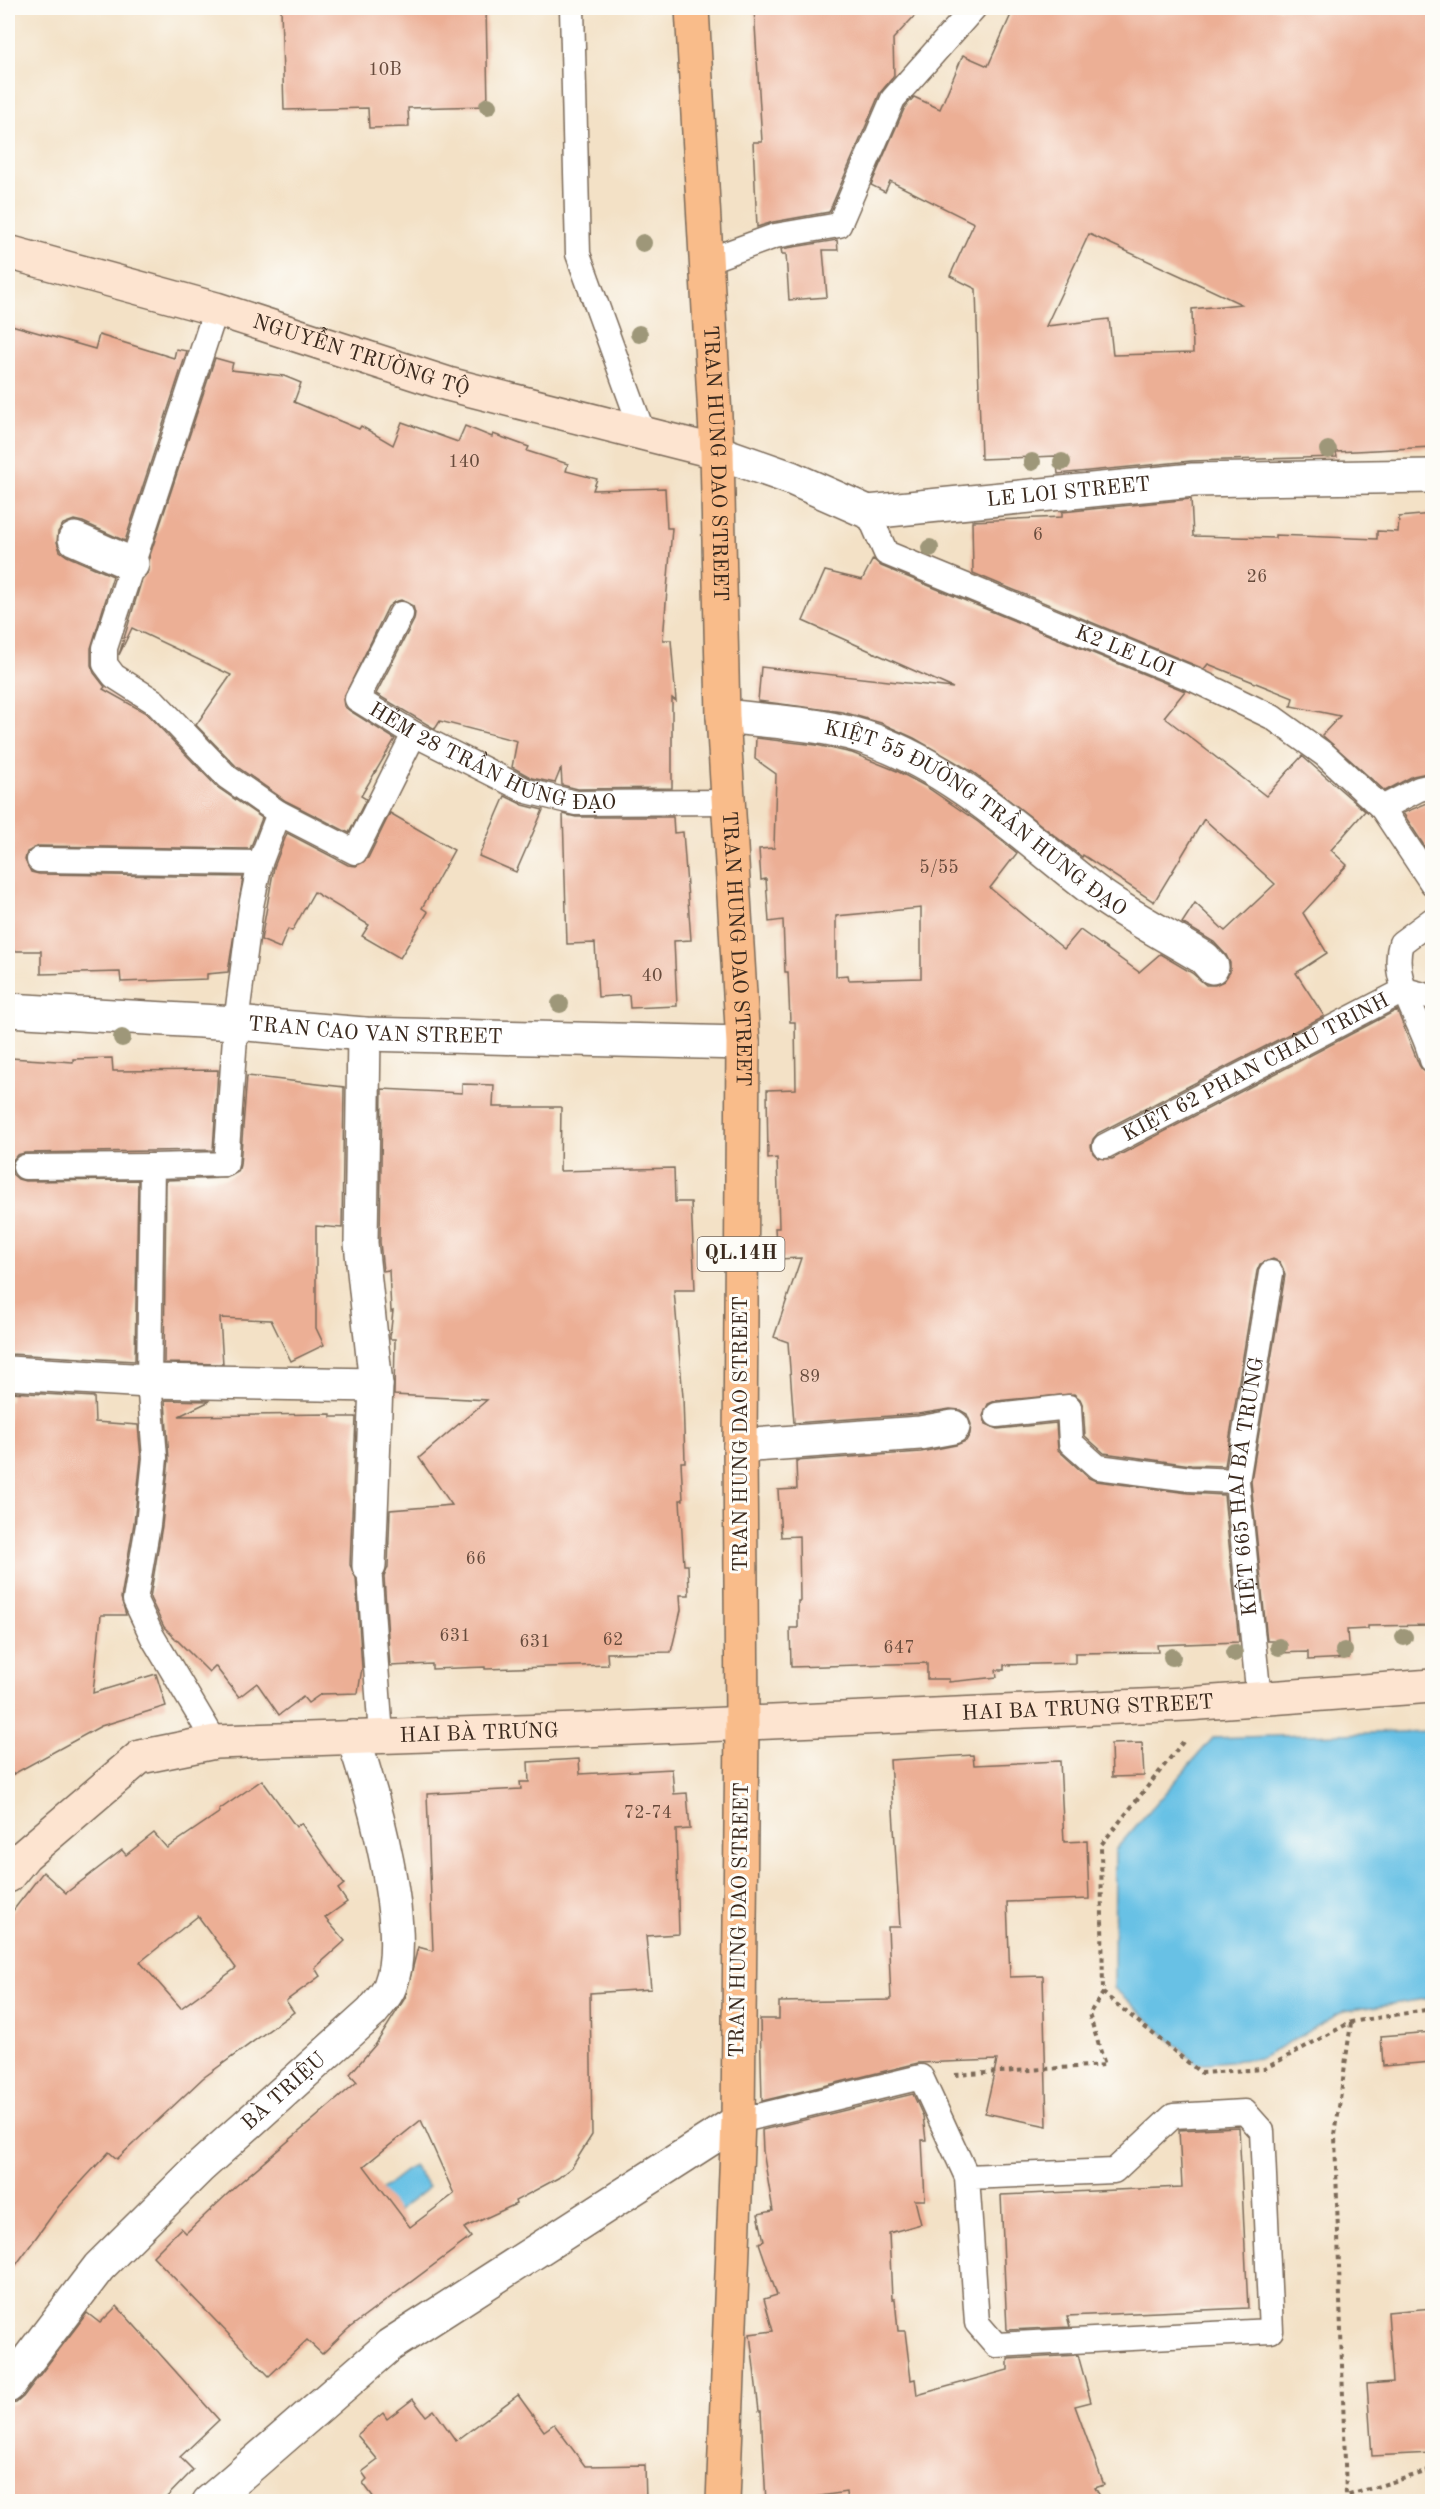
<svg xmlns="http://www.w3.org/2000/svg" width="1440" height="2509" font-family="'Old Standard TT',serif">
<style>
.water{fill:#68c1e5;stroke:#527682;stroke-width:1.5}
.building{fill:#ecaf95;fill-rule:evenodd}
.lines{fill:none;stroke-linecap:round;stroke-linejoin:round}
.lane-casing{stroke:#7b6a59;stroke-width:27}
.street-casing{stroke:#7b6a59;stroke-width:36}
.secondary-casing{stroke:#7b6a59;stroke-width:36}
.primary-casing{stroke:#7b6a59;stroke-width:36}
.path{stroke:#7b6a59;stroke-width:4;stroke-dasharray:4.5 4.5;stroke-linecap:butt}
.lane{stroke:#fff;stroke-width:24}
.street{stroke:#fff;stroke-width:33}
.secondary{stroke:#fde4d0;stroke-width:33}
.primary{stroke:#f9bc8a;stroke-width:33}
.tree{fill:#9e9779}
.labels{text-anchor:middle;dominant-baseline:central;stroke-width:6;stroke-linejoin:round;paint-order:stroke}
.number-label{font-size:18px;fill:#674b3c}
.shield{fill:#fdfcf7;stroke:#75695f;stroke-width:1.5}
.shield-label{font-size:20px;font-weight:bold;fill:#3b2a1e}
.street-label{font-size:21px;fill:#3b2a1e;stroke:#fdfcf7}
</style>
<rect width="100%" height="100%" fill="#fdfcf7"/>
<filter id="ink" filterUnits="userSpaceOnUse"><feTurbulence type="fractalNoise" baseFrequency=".0167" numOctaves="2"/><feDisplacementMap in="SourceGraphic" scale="12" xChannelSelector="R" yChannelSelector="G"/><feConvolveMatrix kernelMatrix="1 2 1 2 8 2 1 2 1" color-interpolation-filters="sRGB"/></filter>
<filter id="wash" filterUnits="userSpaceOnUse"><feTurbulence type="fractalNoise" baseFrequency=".008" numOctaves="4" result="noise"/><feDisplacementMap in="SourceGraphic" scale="24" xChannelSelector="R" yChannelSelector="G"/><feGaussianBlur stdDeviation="1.35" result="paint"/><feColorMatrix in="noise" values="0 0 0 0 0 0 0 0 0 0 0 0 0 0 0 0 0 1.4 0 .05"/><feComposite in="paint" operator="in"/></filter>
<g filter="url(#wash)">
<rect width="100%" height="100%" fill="#f3e1c6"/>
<!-- water -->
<g class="water">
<polygon points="1432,1731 1432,1998 1344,2011 1261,2058 1197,2064 1114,1988 1115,1850 1213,1738"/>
<polygon points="413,2165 429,2187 385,2221 368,2200"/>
</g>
<g id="blocks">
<!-- building -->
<g class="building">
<polygon points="281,8 486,8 488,106 408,108 409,127 369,128 368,108 284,110"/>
<polygon points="754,8 922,8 893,39 894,76 880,93 829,212 773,222 757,227 753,142 762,142"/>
<path d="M1014,8H1432V447L1336,452L1337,457L1191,461L1058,474L1056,456L981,459L976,289L950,276L974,223L890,181L885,192L871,185L905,107L914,97L940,109L963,55L988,66ZM1089,234L1192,281L1241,304L1192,309L1193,353L1113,355L1109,319L1046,326Z"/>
<polygon points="837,240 838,250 823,250 827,297 789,300 786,254 782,254 781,249"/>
<polygon points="8,324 95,349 99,335 174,358 176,349 187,351 125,541 83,522 74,520 63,524 58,532 57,542 60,551 67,556 113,576 91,648 91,665 94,673 105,687 103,689 146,713 217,787 262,818 250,849 39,846 27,852 25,860 31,872 39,874 243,877 228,972 207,974 207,979 121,982 120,972 41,974 41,951 8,951"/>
<polygon points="215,358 233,363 231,370 284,376 301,383 294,402 359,429 361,426 393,445 402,422 458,442 465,426 492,437 493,434 529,447 527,451 568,464 566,471 597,479 593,490 665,488 667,528 672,528 663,640 671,640 676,701 672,698 672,788 578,789 562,785 561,768 555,783 532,778 512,767 517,741 440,721 435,729 376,694 414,620 415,613 413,606 401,600 394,602 388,607 343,699 344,706 350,711 395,739 361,796 366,799 349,833 286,801 236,766 196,725 231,675 132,628 119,655 142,579 149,571 149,558"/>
<polygon points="1191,499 1193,536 1275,538 1275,535 1377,539 1377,531 1398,532 1399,517 1432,514 1432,772 1413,776 1385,791 1322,735 1340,716 1291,706 1293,698 1208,664 1204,669 973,573 972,521 1062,517 1062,512"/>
<path d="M873,559L881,566L1185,691L1164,717L1266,796L1302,756L1365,811L1331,850L1347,865L1303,913L1327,953L1296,973L1324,1016L1098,1133L1093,1139L1091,1146L1093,1153L1098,1158L1112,1159L1397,1010L1419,1065L1423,1071L1432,1074V1625L1368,1626V1629L1347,1630L1349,1658L1308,1660V1652L1274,1653V1641H1267L1251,1481L1285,1275L1280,1262L1273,1259L1260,1264L1257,1271L1225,1466L1191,1465L1104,1453L1085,1436L1083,1406L1080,1399L1074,1394L995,1401L988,1404L983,1416L986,1424L998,1429L1056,1423L1058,1450L1089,1478L1096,1481L1188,1493L1224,1495L1239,1642L1157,1645L1158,1652L1075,1653V1663L1004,1665V1670H996L997,1677L949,1682V1679H927V1663L791,1667L790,1628H798V1601H800L799,1536L781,1537L778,1490L797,1489L796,1461L921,1452L956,1445L966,1441L970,1434L971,1424L967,1414L960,1410L950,1409L918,1414L794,1423L788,1342L774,1337L801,1258L777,1259L775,1228H779L777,1158L768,1159L767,1090L796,1089L795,1022H790L788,972H785L783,920L769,922L766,879L761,880L759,849L774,848L776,774L755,759L756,738L816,745L852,753L897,771L925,786L978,822L1017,853L990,888L1064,949L1080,930L1139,972L1160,954L1192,973L1206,985H1215L1224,981L1230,972V963L1226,955L1214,942L1182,923L1195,903L1225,931L1275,884L1204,819L1154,902L1083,855L1082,857L973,772L914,738L881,723L843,712L758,701L761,667L953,688L803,621L825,571L862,580ZM921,908V978L849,980L848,975L836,976V916Z"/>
<polygon points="505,796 523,805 543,810 516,872 479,856"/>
<polygon points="1432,801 1432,858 1403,813"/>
<polygon points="390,813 454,850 422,908 428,912 400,958 362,936 369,925 314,892 292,931 288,929 280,948 261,940 274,867 287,833 348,865 356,866 368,858"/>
<polygon points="563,814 576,817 673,817 674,833 683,832 691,940 674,941 677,1006 630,1008 629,995 598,997 595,943 567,944"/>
<polygon points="10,1058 73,1062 73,1059 112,1058 113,1071 218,1070 213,1150 25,1153 17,1155 12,1161 12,1174 18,1179 25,1181 138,1180 135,1361 10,1354 9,1314 8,1314 8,1079 10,1079"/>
<polygon points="247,1076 344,1087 342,1228 316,1226 316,1328 324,1345 291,1361 271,1320 220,1318 223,1364 164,1363 166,1180 226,1178 238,1172 240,1165"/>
<polygon points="462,1084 494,1085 493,1107 561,1107 560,1171 674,1168 675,1202 691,1202 695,1290 674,1290 683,1397 685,1462 681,1462 683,1500 680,1500 684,1565 688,1565 689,1595 680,1595 681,1610 671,1652 607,1653 608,1665 485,1669 485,1667 432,1669 432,1664 390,1666 384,1577 388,1567 390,1510 452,1505 419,1458 487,1400 394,1395 395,1339 390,1339 390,1337 393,1311 391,1312 389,1270 383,1271 380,1242 382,1089 462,1093"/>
<polygon points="10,1392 94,1397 95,1422 138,1425 141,1458 134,1523 121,1598 126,1615 101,1615 93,1693 156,1674 166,1706 101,1726 8,1777 8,1401 10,1401"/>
<polygon points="165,1400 210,1401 179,1416 331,1414 331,1417 356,1417 350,1565 356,1578 362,1668 358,1693 321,1694 308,1703 303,1697 279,1715 257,1683 239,1697 215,1666 209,1672 164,1627 150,1598 162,1526 169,1459"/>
<polygon points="1142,1743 1144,1776 1112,1777 1111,1744"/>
<polygon points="973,1755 974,1765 1060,1761 1064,1842 1087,1841 1089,1899 1007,1902 1010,1977 1043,1976 1047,2126 985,2113 997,2060 918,2063 762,2101 760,2019 779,2019 779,2002 891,2000 888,1927 900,1927 890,1760"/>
<path d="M579,1759L580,1774L672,1769L674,1794L687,1793L690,1829L676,1830L679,1934L646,1936L651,1989L590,1993L592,2135L572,2167L558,2178L515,2201L516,2204L464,2228L471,2237L348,2329L322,2354L307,2340L269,2376L153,2256L181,2228L186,2233L236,2186L357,2082L350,2074L376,2044L405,1998L418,1947L433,1951L427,1794L521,1789L520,1782H529L528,1762ZM421,2120L454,2194L410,2227L364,2166Z"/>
<path d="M262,1780L296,1827L301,1823L344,1884L338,1889L347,1902L325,1918L345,1941L315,1968L320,1976L286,2001L294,2012L203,2078L117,2159L109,2152L59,2206L8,2276V1917L43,1872L66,1893L122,1850L126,1855L154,1833L167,1848L220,1812L219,1810ZM198,1916L236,1968L181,2008L140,1962Z"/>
<polygon points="1432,2032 1432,2062 1383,2066 1381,2036"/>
<polygon points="913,2094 923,2116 926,2140 922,2140 925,2200 915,2200 921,2224 889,2233 892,2299 895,2299 898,2331 905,2331 911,2380 915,2379 917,2395 1008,2370 1008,2359 1078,2355 1091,2402 1075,2406 1104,2485 1095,2488 1104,2502 847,2502 846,2492 782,2502 766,2502 761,2411 759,2411 750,2334 773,2331 764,2299 777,2295 759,2243 764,2241 758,2214 773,2211 763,2151 762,2130"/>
<polygon points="1239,2127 1248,2308 1067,2316 1070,2327 1007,2330 1001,2195 1182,2187 1179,2130"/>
<polygon points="117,2306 219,2420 180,2457 193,2470 162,2502 8,2502 8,2404 16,2403 23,2397 87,2313 100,2323"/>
<polygon points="1432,2308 1432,2453 1372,2456 1367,2384 1393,2382 1388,2312"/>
<polygon points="518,2395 544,2431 554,2424 585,2466 645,2465 646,2502 377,2502 363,2483 367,2479 362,2472 378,2460 357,2435 383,2413 387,2419 413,2399 426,2416 434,2410 456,2441"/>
</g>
</g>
</g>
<g filter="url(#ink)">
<use href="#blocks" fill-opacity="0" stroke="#7b6a59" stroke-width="1.5"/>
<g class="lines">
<defs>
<g id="lane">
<polyline points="572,8 578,254 643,433"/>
<polyline points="706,261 775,236 839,225 893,99 974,8"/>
<polyline points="216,309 105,648 105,664 114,676 155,702 227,777 279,813"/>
<path id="s1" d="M868,512L886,553L1195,680L1272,717L1325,755L1382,808L1432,883"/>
<path id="s2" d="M401,614L357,699L414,734L527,791L576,803L729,802"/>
<polyline points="1382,808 1419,789 1432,786"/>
<polyline points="39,860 260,863"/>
<path d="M1432,920L1401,943C1389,982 1424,1023 1432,1060"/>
<path id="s3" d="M1105,1146L1405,990L1432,997"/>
<polyline points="25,1167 152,1166"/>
<polyline points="997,1415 1069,1407 1071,1443 1098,1467 1190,1479 1237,1481"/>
<polyline points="369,1566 381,1736"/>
<path id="s4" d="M1259,1699L1237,1481L1271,1273"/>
<polyline points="215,1742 152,1636 135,1600 148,1525 155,1458 149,1381 152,1166 226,1164 236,1023 251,906 260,863 279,813 355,852 414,734"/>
<polyline points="738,2121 921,2077 967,2177 1114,2171 1173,2116 1245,2112 1262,2131 1271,2331 996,2345 977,2323 967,2177"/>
</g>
<g id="street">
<path id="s5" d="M717,452L791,478L868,512L1193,480L1432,476"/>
<polyline points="75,539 132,564"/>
<path id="s6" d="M723,716C774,722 827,723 875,741C958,772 1023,836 1092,889C1126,915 1167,935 1204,958L1212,967"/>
<path id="s7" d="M8,1010L236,1023L364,1034L743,1043"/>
<polyline points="364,1034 361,1243 376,1385 369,1566"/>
<polyline points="8,1373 149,1381 376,1385"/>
<polyline points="740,1446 920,1433 953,1427"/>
<path id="s8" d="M8,2386L99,2267L199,2168L372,2012C378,2004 387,1995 390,1986C412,1932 372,1792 353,1737"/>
<polyline points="209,2502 390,2345 738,2121"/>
</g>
<g id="secondary">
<path id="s9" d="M8,252L216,309L448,384L717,452"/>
<path id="s10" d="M8,1876L25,1855L140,1757L215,1742L610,1729L1187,1704L1432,1686"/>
</g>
<g id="primary">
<path id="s11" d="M692,8L717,452L723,716L743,1043L740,1446L742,1723L738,2121L723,2502"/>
</g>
</defs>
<!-- lane casing -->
<use href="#lane" class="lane-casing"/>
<!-- street casing -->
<use href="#street" class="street-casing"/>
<!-- secondary casing -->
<use href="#secondary" class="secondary-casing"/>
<!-- primary casing -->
<use href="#primary" class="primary-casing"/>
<!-- path -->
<g class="path">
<polyline points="1183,1742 1101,1845 1103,1993 1201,2073 1264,2069 1351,2022 1432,2009"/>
<polyline points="1351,2023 1335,2135 1346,2496 1432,2470"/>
<polyline points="955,2075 1105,2065 1089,2014 1103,1993"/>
</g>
<!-- lane -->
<use href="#lane" class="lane"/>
<!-- street -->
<use href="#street" class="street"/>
<!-- secondary -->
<use href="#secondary" class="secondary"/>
<!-- primary -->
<use href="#primary" class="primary"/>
</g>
<!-- trees -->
<g class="tree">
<circle cx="488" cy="106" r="9"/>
<circle cx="643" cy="243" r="9"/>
<circle cx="639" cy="334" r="9"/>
<circle cx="1328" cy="450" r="9"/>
<circle cx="1032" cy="462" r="9"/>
<circle cx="1062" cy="462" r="9"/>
<circle cx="930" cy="548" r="9"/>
<circle cx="560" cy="1004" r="9"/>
<circle cx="122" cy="1038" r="9"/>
<circle cx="1404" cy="1637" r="9"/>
<circle cx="1279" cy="1647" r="9"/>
<circle cx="1344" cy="1651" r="9"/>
<circle cx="1234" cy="1653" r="9"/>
<circle cx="1172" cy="1657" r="9"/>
</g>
</g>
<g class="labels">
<!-- number labels -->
<g class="number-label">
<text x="385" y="70">10B</text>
<text x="464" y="462">140</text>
<text x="1038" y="535">6</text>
<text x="1257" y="577">26</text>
<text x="939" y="868">5/55</text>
<text x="652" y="976">40</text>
<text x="810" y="1377">89</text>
<text x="476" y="1559">66</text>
<text x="455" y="1636">631</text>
<text x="613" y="1640">62</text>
<text x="535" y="1642">631</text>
<text x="899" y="1648">647</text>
<text x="648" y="1813">72-74</text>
</g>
<!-- shield labels -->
<rect class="shield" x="697.5" y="1237" width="87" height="34" rx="4.5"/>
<g class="shield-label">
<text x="741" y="1254">QL.14H</text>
</g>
<!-- street labels -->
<g class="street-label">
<text stroke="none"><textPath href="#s9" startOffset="368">NGUYỄN TRƯỜNG TỘ</textPath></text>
<text stroke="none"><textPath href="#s11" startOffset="456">TRAN HUNG DAO STREET</textPath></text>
<text stroke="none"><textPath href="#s5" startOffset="364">LE LOI STREET</textPath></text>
<text stroke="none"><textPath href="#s1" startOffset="303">K2 LE LOI</textPath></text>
<text stroke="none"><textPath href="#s2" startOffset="246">HẺM 28 TRẦN HƯNG ĐẠO</textPath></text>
<text stroke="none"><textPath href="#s6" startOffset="280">KIỆT 55 ĐƯỜNG TRẦN HƯNG ĐẠO</textPath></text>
<text stroke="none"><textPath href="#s11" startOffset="942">TRAN HUNG DAO STREET</textPath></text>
<text stroke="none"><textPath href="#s7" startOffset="368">TRAN CAO VAN STREET</textPath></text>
<text stroke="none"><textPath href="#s3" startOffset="170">KIỆT 62 PHAN CHÂU TRINH</textPath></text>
<text transform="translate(741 1434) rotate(-90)">TRAN HUNG DAO STREET</text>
<text stroke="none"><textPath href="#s4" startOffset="214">KIỆT 665 HAI BÀ TRƯNG</textPath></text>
<text stroke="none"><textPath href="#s10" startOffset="1128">HAI BA TRUNG STREET</textPath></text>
<text stroke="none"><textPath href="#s10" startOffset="519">HAI BÀ TRƯNG</textPath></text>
<text transform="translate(740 1920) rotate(-89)">TRAN HUNG DAO STREET</text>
<text stroke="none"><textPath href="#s8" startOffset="405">BÀ TRIỆU</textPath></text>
</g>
</g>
<!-- margin -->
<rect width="1440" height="2509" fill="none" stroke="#fdfcf7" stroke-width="30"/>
</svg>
